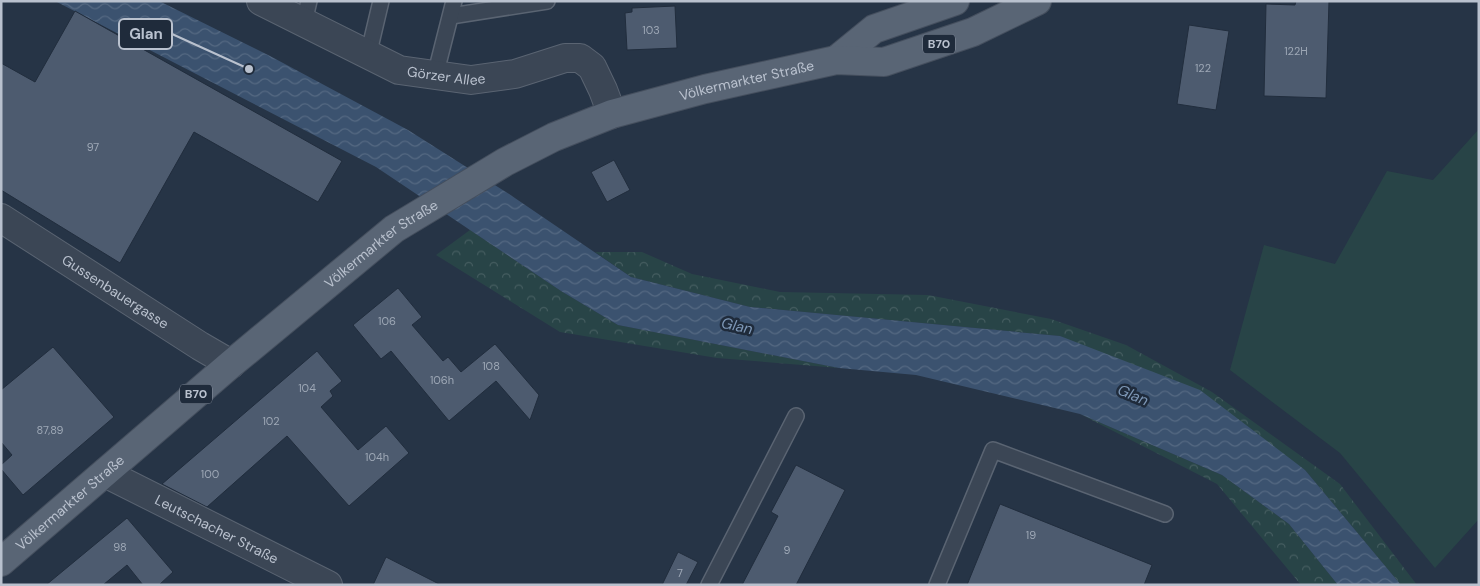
<svg xmlns="http://www.w3.org/2000/svg" width="1480" height="586" font-family="'DM Sans',sans-serif">
<style>
.grass{fill:#284447}
.forest{fill:url(#forest-crowns)}
.water{fill:url(#water-waves)}
.building{fill:#4d5b6f;stroke:#212d3d}
.lines{fill:none;stroke-linecap:round;stroke-linejoin:round}
.lane-casing{stroke:#5a6472;stroke-width:18}
.street-casing{stroke:#5a6472;stroke-width:30}
.primary-casing{stroke:#454f5e;stroke-width:30}
.lane{stroke:#3b4655;stroke-width:15}
.street{stroke:#3b4655;stroke-width:28}
.primary{stroke:#596575;stroke-width:28}
.labels{text-anchor:middle;dominant-baseline:central;stroke-width:5;stroke-linejoin:round;paint-order:stroke}
.number-label{font-size:11px;fill:#9ea8b6}
.shield{fill:#1f2b3b;stroke:#8b94a2;stroke-width:1}
.shield-label{font-size:12px;font-weight:bold;fill:#b9c1ce}
.street-label{font-size:14px;fill:#b9c1ce;stroke:#1f2b3b}
.water-label{font-size:15px;font-style:italic;fill:#7e98b7;stroke:#1f2b3b}
.leader{fill:none;stroke:#b9c1ce;stroke-width:2}
.callout-dot{fill:#b9c1ce;stroke:#1f2b3b;stroke-width:2}
.callout{fill:#1f2b3b;stroke:#b9c1ce;stroke-width:2}
.callout-label{font-size:15px;text-anchor:middle;font-weight:bold;fill:#b9c1ce}
</style>
<defs>
<pattern id="forest-crowns" width="20" height="18" patternUnits="userSpaceOnUse" patternTransform="scale(1.25)"><rect width="20" height="18" fill="#284447"/><path d="M2 6a3 3 0 1 1 6 0M12 15a3 3 0 1 1 6 0" fill="none" stroke="#455d60"/></pattern>
<pattern id="water-waves" width="16" height="10" patternUnits="userSpaceOnUse" patternTransform="scale(1.25)"><rect width="16" height="10" fill="#3b526f"/><path d="M0 5q4-4 8 0t8 0" fill="none" stroke="#556982"/></pattern>
</defs>
<rect width="100%" height="100%" fill="#263446"/>
<!-- grass -->
<polygon class="grass" points="1479,129 1479,519 1435,568 1340,453 1230,370 1264,245 1335,264 1387,171 1433,180"/>
<!-- forest -->
<g class="forest">
<polygon points="470,230 561,291 618,325 839,368 717,358 560,332 436,255"/>
<polygon points="595,252 642,252 692,274 780,292 928,295 1051,319 1126,345 1212,392 1340,484 1417,585 1401,585 1305,470 1060,336 750,307 631,277"/>
<polygon points="1080,414 1222,475 1289,524 1338,585 1301,585 1217,484"/>
</g>
<!-- water -->
<polygon class="water" points="55,1 159,1 270,56 408,130 509,194 631,277 750,307 1060,336 1200,390 1305,470 1401,585 1338,585 1289,524 1222,475 1080,414 916,375 839,368 618,325 561,291 376,167"/>
<!-- building -->
<g class="building">
<polygon points="1296,1 1329,1 1326,98 1264,96 1266,4 1295,5"/>
<polygon points="675,6 677,48 627,50 625,13 632,12 632,8"/>
<polygon points="75,11 342,161 318,202 194,132 120,263 1,190 1,63 35,82"/>
<polygon points="1189,25 1229,31 1216,110 1177,104"/>
<polygon points="614,160 630,190 607,202 591,172"/>
<polygon points="398,288 422,317 412,325 443,361 448,357 461,372 495,344 539,395 530,420 496,381 449,421 391,351 381,359 353,325"/>
<polygon points="53,347 114,417 23,495 1,469 1,465 12,455 1,442 1,390"/>
<polygon points="317,351 342,381 330,391 333,396 321,407 358,450 386,426 409,453 349,506 287,436 207,507 162,484"/>
<polygon points="796,465 845,490 796,585 742,585 778,516 771,512"/>
<polygon points="1000,504 1152,565 1144,585 967,585"/>
<polygon points="127,518 173,572 159,585 143,585 127,565 103,585 46,585"/>
<polygon points="678,552 698,562 686,585 662,585"/>
<polygon points="386,557 441,585 373,585"/>
</g>
<g class="lines">
<defs>
<g id="lane">
<polyline points="451,16 547,1"/>
<polyline points="304,22 309,1"/>
<polyline points="368,56 381,1"/>
<polyline points="435,76 454,1"/>
<polyline points="709,585 796,416"/>
<polyline points="937,585 993,450 1165,514"/>
</g>
<g id="street">
<path id="s1" d="M261,1L399,70L471,80L515,74L565,58H580L592,67L603,90L612,114"/>
<path id="s2" d="M1,218L200,346L231,364"/>
<path id="s3" d="M105,473L328,585"/>
</g>
<g id="primary">
<polyline points="836,60 874,29 955,1"/>
<path id="s4" d="M1,562L231,364L394,229L505,162L554,137L612,114L705,89L836,60L884,62L973,32L1037,1"/>
</g>
</defs>
<!-- lane casing -->
<use href="#lane" class="lane-casing"/>
<!-- street casing -->
<use href="#street" class="street-casing"/>
<!-- primary casing -->
<use href="#primary" class="primary-casing"/>
<!-- lane -->
<use href="#lane" class="lane"/>
<!-- street -->
<use href="#street" class="street"/>
<!-- primary -->
<use href="#primary" class="primary"/>
</g>
<g class="labels">
<!-- number labels -->
<g class="number-label">
<text x="651" y="30">103</text>
<text x="1296" y="51">122H</text>
<text x="1203" y="68">122</text>
<text x="93" y="147">97</text>
<text x="387" y="321">106</text>
<text x="491" y="366">108</text>
<text x="442" y="380">106h</text>
<text x="307" y="388">104</text>
<text x="271" y="421">102</text>
<text x="50" y="430">87,89</text>
<text x="377" y="457">104h</text>
<text x="210" y="474">100</text>
<text x="1031" y="535">19</text>
<text x="120" y="547">98</text>
<text x="787" y="550">9</text>
<text x="680" y="573">7</text>
</g>
<!-- shield labels -->
<g class="shield">
<rect x="923" y="34.5" width="32" height="19" rx="4"/>
<rect x="180" y="384.5" width="32" height="19" rx="4"/>
</g>
<g class="shield-label">
<text x="939" y="44">B70</text>
<text x="196" y="394">B70</text>
</g>
<!-- street labels -->
<g class="street-label">
<text stroke="none"><textPath href="#s1" startOffset="202">Görzer Allee</textPath></text>
<text stroke="none"><textPath href="#s4" startOffset="901">Völkermarkter Straße</textPath></text>
<text stroke="none"><textPath href="#s4" startOffset="496">Völkermarkter Straße</textPath></text>
<text stroke="none"><textPath href="#s2" startOffset="136">Gussenbauergasse</textPath></text>
<text stroke="none"><textPath href="#s4" startOffset="91">Völkermarkter Straße</textPath></text>
<text stroke="none"><textPath href="#s3" startOffset="125">Leutschacher Straße</textPath></text>
</g>
<!-- water labels -->
<g class="water-label">
<text transform="translate(737 326) rotate(12)">Glan</text>
<text transform="translate(1133 395) rotate(23)">Glan</text>
</g>
</g>
<!-- callouts -->
<path class="leader" d="M249 69L172 34"/>
<circle class="callout-dot" cx="249" cy="69" r="5"/>
<rect class="callout" x="119" y="19" width="53" height="30" rx="5"/>
<g class="callout-label">
<text x="146" y="39">Glan</text>
</g>
<!-- border -->
<rect width="1480" height="586" fill="none" stroke="#b9c1ce" stroke-width="5"/>
</svg>
